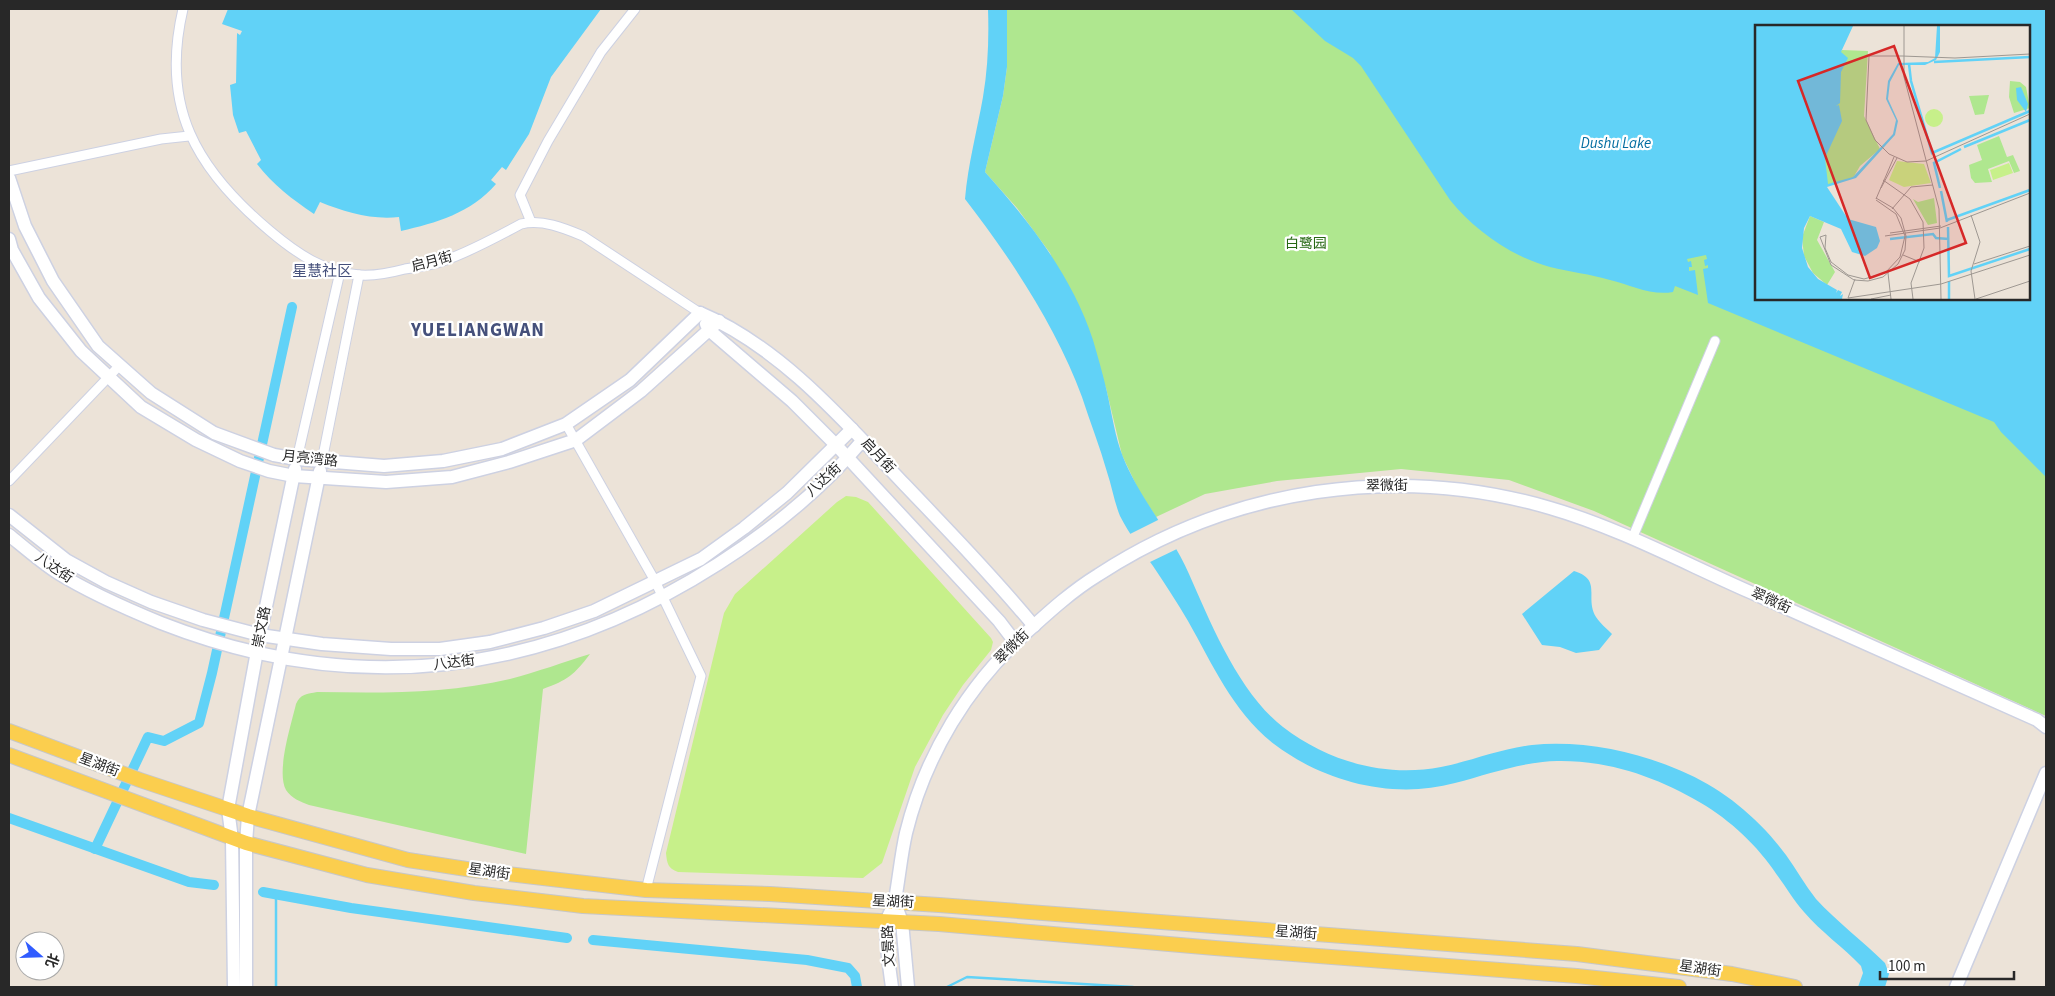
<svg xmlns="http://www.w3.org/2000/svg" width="2055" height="996" font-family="'Source Sans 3','Noto Sans SC',sans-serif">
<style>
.green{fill:#afe78f}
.pitch{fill:#c7f08a}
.water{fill:#61d2f7;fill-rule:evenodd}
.pier{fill:#ece3d8}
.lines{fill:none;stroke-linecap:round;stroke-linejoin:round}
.stream{stroke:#61d2f7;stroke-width:2.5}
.canal{stroke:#61d2f7;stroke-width:10}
.street-casing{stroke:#cdd1e2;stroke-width:11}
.secondary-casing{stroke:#cdd1e2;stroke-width:15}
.primary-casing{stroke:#c7c7c7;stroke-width:16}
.street{stroke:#fff;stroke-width:9}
.secondary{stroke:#fff;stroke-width:12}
.primary{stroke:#fbce4e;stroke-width:14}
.labels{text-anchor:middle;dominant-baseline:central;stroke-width:4.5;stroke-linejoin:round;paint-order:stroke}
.park-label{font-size:14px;fill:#276814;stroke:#fff}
.street-label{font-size:14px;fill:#282828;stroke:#fff}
.water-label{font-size:15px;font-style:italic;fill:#036da0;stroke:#fff}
.neighbourhood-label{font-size:15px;fill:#45507b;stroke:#fff}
.district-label{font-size:19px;font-weight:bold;letter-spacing:1px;fill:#45507b;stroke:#fff}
.inset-river{fill:none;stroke:#61d2f7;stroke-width:2.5}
.inset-road{fill:none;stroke:#9e9892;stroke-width:1}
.view{fill:#d62828;fill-opacity:0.15;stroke:#d62828;stroke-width:2.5}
.inset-edge{fill:none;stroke:#282828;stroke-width:2.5}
</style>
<rect width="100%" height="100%" fill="#ece3d8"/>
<!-- green -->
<g class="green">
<polygon points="1007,9 1367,9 1756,217 1756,299 2046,360 2046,716 1594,511 1509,480 1401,469 1277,481 1205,494 1156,517 1139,491 1122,455 1106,388 1050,253 1017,208 985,172 1003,96 1007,67"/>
<path d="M590,654C574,675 568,680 543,689L526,854L309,805C301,802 291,798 286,790C276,772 291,725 296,704C300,694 307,694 317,692C382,693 447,694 510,679C537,672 564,662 590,654Z"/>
</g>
<!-- pitch -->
<path class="pitch" d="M846,496L856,497L868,502L991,638L993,642L991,650L963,685L943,715L915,767L882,863L863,878L678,872C668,868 667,864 666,853L724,613L735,594L837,502Z"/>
<!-- water -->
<g class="water">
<path d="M228,9H601L551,77L529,134L506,170L502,167L491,180L496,184C471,213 436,223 401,231L399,217C371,220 345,212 320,202L314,214C292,199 273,185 257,164L261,160L246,131L239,133L233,115L230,85L236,83L237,33L240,35L242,31L222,24Z"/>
<path d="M988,9H1007V67L1003,96L985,172C1030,222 1072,276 1093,340C1098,357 1103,375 1107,392C1112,414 1115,437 1123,457C1140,499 1171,533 1189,574C1211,624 1239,693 1283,727C1327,761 1385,778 1441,767C1472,761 1499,749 1532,745C1584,740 1641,752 1688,774C1726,791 1761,821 1786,855C1796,869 1805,885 1816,899C1837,922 1863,941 1885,963L1889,974L1885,987H1858L1863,973L1861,966C1843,947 1821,932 1804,912C1793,900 1786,887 1777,875C1758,846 1730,820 1701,803C1657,777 1608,760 1557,761C1521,762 1489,774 1455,783C1393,800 1324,782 1274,744C1233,712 1213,665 1188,621C1177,602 1165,584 1153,566C1141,549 1129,534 1120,516C1114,501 1112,487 1107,472C1100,447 1090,422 1082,397C1057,328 1010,257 965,199C968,164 977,131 983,97C988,68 989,38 988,9Z"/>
<path d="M1291,9H2046V477L2001,432L1994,422L1708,303L1703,269L1708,268V265L1705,266L1704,260L1707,259L1706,255L1687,259L1688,262L1691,261L1692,267H1689V271L1695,270L1698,295L1675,286L1673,292C1651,296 1631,285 1610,280C1590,274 1570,272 1550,267C1512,257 1474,230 1450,200L1361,66L1353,58L1325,41ZM1756,26H2029V299H1756Z"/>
<path d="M1574,571C1603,580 1584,597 1596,617C1600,623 1607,629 1612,634L1599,650L1576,653L1560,647L1542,645L1522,614Z"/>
</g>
<!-- pier -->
<polygon class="pier" points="1160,519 1179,548 1148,563 1128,535"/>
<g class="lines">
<!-- stream -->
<g class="stream">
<polyline points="276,893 276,987"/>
<polyline points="947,987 967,977 1133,987"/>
</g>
<!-- canal -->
<g class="canal">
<polyline points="9,818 189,882 214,885"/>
<polyline points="95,849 148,737 164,741 199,723 212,673 292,307"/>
<polyline points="263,892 351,908 567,938"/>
<polyline points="593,940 807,960 848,968 855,976 857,987"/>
</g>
<defs>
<g id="street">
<path d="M183,9C160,107 196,169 270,231C296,253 325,273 360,275C376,276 390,273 405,269C418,267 433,265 446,260C471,251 497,237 521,224C542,219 564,228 583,236L700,313"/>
<polyline points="9,171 161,139 189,136"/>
<polyline points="531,222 520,195 548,141 601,52 635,9"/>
<polyline points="566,424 655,581 701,676 646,890"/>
<polyline points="297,459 340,272"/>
<polyline points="322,461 359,275"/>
<polyline points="9,481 120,365"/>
<polyline points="1632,539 1715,341"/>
</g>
<g id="secondary">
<polyline points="9,178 25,226 53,281 98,346 151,393 214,433 274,455 297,459 384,466 443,461 502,449 566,424 630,380 700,313"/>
<polyline points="9,239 12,250 39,298 81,351 141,407 196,440 240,461 269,471 294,476 386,482 452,477 509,462 576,440 641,391 719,321"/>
<path d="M700,313C781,347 846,423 905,485C949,531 993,577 1034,626"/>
<polyline points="706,324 709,330 792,401 836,445 999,621 1015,642"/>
<polyline points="9,515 66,560 106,582 151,602 203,620 260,635 322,644 391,649 440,649 490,642 544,628 594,611 701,559 744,528 787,493 852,429"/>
<path d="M9,535C25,548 41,562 58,573C90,593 127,609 161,623C355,699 543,676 718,564C771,530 822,489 862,441"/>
<polyline points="895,903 902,922 908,987"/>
<polyline points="234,987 232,839 228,809 260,635 295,469"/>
<polyline points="246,987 246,843 248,816 320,471"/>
<path d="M892,987C890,973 884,932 887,920C889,913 894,907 895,900C899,878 901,855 906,833C925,756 968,684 1028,631C1050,611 1072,591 1098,575C1231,488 1397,463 1550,508C1619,528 1684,563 1750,592C1845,634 1941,677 2037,720L2046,727"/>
<polyline points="1956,987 2046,773"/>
</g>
<g id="primary">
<polyline points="9,731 140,780 248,816 408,860 473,870 646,890 770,894 939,905 1577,954 1732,974 1795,987"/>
<polyline points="9,755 246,843 367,875 474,893 583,906 939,924 1215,948 1577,976 1679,987"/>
</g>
</defs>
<!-- street casing -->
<use href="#street" class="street-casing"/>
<!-- secondary casing -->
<use href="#secondary" class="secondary-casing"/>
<!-- primary casing -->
<use href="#primary" class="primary-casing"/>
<!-- street -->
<use href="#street" class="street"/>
<!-- secondary -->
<use href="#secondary" class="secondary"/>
<!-- primary -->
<use href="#primary" class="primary"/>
</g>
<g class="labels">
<!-- park labels -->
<g class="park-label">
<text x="1306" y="244">白鹭园</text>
</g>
<!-- street labels -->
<g class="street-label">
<text transform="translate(432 262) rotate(-15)">启月街</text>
<text transform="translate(878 456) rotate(47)">启月街</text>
<text transform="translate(310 459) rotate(6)">月亮湾路</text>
<text transform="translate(824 480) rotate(-43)">八达街</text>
<text transform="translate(1387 486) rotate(-1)">翠微街</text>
<text transform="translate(54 568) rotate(34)">八达街</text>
<text transform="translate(1771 601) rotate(24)">翠微街</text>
<text transform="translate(262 627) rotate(-79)">崇文路</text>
<text transform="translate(1012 647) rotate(-45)">翠微街</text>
<text transform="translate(454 663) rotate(-7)">八达街</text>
<text transform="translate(99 765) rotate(21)">星湖街</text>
<text transform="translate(489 872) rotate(8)">星湖街</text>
<text transform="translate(893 902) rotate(3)">星湖街</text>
<text transform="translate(1296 933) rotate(4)">星湖街</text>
<text transform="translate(889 946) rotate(-93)">文景路</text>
<text transform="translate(1700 969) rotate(8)">星湖街</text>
</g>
<!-- water labels -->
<g class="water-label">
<text x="1616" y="143">Dushu Lake</text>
</g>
<!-- neighbourhood labels -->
<g class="neighbourhood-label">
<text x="322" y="271">星慧社区</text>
</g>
<!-- district labels -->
<g class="district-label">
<text x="478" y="330">YUELIANGWAN</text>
</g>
</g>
<!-- overview -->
<g transform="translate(1755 25)">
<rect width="275" height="275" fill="#ece3d8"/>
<path d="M87,25L113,26L109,91L125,124L105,141L98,153L71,160L65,137L80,34ZM255,56L265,57L271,62L275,83L259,88L254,72ZM234,70L229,89L220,90L214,71ZM244,111L252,132L258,130L265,146L259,148L254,136L233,144L237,157L220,158L216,153L214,140L227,135L222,120ZM179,173L182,198L173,200L158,174L163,177ZM55,191L69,197L62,215L80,247L72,260L58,248L49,231L47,212Z" fill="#afe78f"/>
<path d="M170 93a9 9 0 1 1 18 0a9 9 0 1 1-18 0ZM142,136L169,139L176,158L149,162L134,155ZM254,138L258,148L238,155L235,145Z" fill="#c7f08a"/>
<path d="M0,1H98L86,27L93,33L86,47L85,78L81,81L84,80L87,96L70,133L73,159L98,152L138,109L141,95L131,74L133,56L143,38L173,37L180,33L182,1H185V27L181,35L170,40H144L135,57L133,74L143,96L140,110L101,153L72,162L93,194L121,202L125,216L122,223L110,231L97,227L86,204L55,191L49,203L47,223L53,242L63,254L82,265L81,268L83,265L87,267L85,271L88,269L87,274H0ZM266,62L273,79L271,87L262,75L261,63Z" fill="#61d2f7"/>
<path class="inset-river" d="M179,37L275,32M154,39L156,56L177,128L275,86M209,122L275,95M185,163L179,138L206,124M186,166L192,197M192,195L275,165M193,202L194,251L275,224M135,214L178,209L181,213L194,214M194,274V256"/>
<path class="inset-road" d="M149,1V52L184,184L186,274M147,31H114L111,95L120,115L134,129L152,137L171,136M147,31L200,33L275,29M171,136L275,89M128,155L155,174L168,197L169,223L156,258L158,274M126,163L142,133M121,174L139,132M121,175L141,189L150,211L145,232L130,248L109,254L93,250L76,237L70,223L71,210L65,212L76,240L99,255L113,256L128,252L143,239L150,225L151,211L146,193L138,183L121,173M137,184L156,162L178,160M216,190L225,217L216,246L220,274M135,208L186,201M130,211L185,203L275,168M148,230L165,237M219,239L275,221M133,248L136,274M93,273L100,254M93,273L186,259L275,230M116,274L136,270M221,274L275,256"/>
<path class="view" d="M139,21L211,218L115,253L43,56Z"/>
<rect width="275" height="275" class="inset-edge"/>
</g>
<!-- border -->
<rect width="2055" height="996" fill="none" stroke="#282828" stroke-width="20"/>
<!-- north arrow -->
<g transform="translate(40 956) rotate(110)"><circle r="24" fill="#ffffff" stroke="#a9a9a9"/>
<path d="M0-4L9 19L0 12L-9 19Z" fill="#315cff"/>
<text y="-8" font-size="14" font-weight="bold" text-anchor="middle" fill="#282828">北</text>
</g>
<!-- scale -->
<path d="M1880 971v8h134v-8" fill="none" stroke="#282828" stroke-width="2.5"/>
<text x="1888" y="971" font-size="15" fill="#282828" stroke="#ffffff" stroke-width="4" paint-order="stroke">100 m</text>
</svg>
